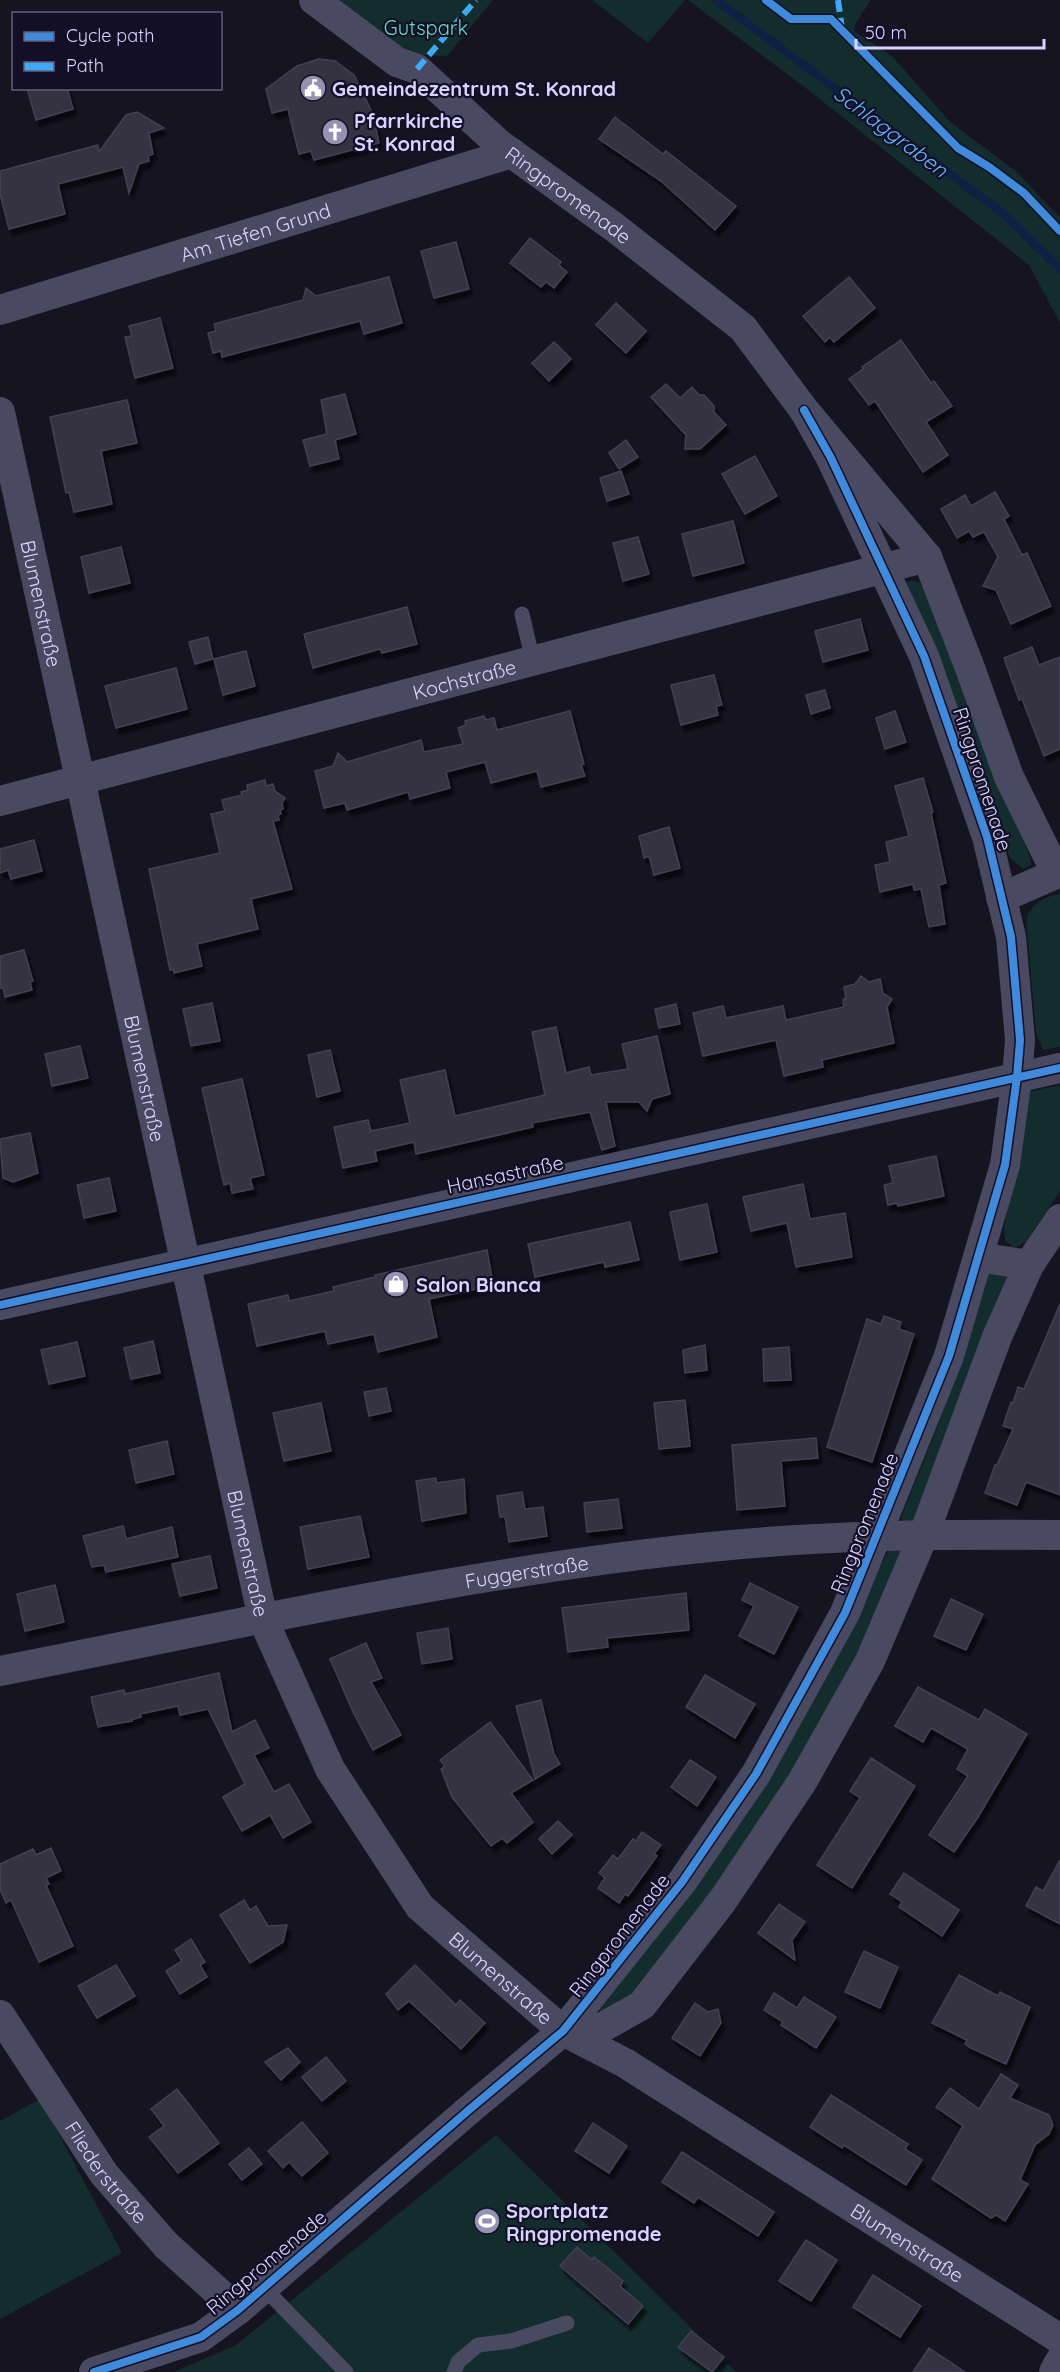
<svg xmlns="http://www.w3.org/2000/svg" width="1060" height="2372" font-family="Quicksand,sans-serif">
<style>
.green{fill:#132c2d}
.lines{fill:none;stroke-linecap:round;stroke-linejoin:round}
.stream{stroke:#0d2144;stroke-width:8}
.building{fill:#343243;stroke:#433f54;stroke-width:1.5;filter:url(#shadow)}
.lane{stroke:#4a4962;stroke-width:15}
.street{stroke:#4a4962;stroke-width:30}
.quiet{stroke:#3fa9f5;stroke-width:6;stroke-dasharray:12 6;stroke-linecap:butt}
.cycleway-casing{stroke:#130f26;stroke-width:11}
.cycleway{stroke:#408adc;stroke-width:8}
.labels{text-anchor:middle;dominant-baseline:central;stroke-width:4.5;stroke-linejoin:round;paint-order:stroke}
.park-label{font-size:20px;fill:#5fe0c0;stroke:#130f26}
.poi-label{font-size:20px;font-weight:bold;fill:#d9d4ff;stroke:#130f26;text-anchor:start}
.street-label{font-size:20px;fill:#d9d4ff;stroke:#130f26}
.water-label{font-size:21px;font-style:italic;fill:#62b6ff;stroke:#130f26}
</style>
<defs>
<filter id="shadow"><feDropShadow dx="3.5" dy="6" stdDeviation="1.5" flood-color="#0009"/></filter>
</defs>
<rect width="100%" height="100%" fill="#161421"/>
<!-- green -->
<g class="green">
<polygon points="327,0 493,0 447,56 400,54"/>
<polygon points="592,0 685,0 648,43"/>
<polygon points="688,0 871,0 855,24 854,31 892,56 950,122 1017,172 1060,218 1060,323 1029,265 807,89"/>
<polygon points="912,580 920,583 929,600 1030,857 1031,865 1023,869 1010,857 997,826 905,583"/>
<path d="M1060,894V1047L1043,1050L1036,1032L1026,920C1031,904 1044,896 1060,894Z"/>
<polygon points="1060,1085 1060,1191 1026,1242 1014,1248 1005,1240 1004,1228 1027,1092"/>
<polygon points="990,1267 1006,1270 1008,1280 922,1523 908,1527 901,1518 939,1423 961,1349"/>
<polygon points="894,1546 907,1553 848,1684 750,1844 639,1991 600,2013 597,2006 868,1589 888,1552"/>
<polygon points="40,2099 122,2253 0,2319 0,2121"/>
<polygon points="496,2135 736,2372 174,2372 236,2345"/>
</g>
<g class="lines">
<!-- stream -->
<polyline class="stream" points="716,0 1004,214 1060,269"/>
</g>
<!-- building -->
<g class="building">
<polygon points="319,59 335,61 354,75 373,114 379,143 314,160 311,151 299,154 288,109 272,113 266,89 297,66"/>
<polygon points="27,88 67,88 73,109 36,120"/>
<polygon points="137,112 164,128 149,133 153,154 148,156 149,161 139,164 129,193 123,167 58,184 65,214 9,229 0,194 0,171 98,145 99,152 126,115"/>
<polygon points="615,117 663,154 666,151 736,206 715,230 662,182 599,139"/>
<polygon points="530,238 561,262 559,265 567,272 554,288 546,282 541,287 510,263"/>
<polygon points="456,242 469,289 434,298 421,251"/>
<polygon points="389,277 402,323 364,334 360,321 222,357 221,351 213,353 208,333 216,331 214,324 303,300 306,288 316,296"/>
<polygon points="849,277 875,308 834,342 830,337 825,342 803,316"/>
<polygon points="616,303 646,331 626,353 596,325"/>
<polygon points="160,318 173,368 135,378 125,337 132,336 129,326"/>
<polygon points="901,340 931,383 934,381 952,406 926,422 948,455 923,472 875,401 869,405 849,379 863,369 862,367"/>
<polygon points="554,342 571,359 549,381 532,363"/>
<polygon points="666,384 680,398 692,387 699,395 704,395 714,406 714,412 726,425 700,449 685,449 686,435 651,397"/>
<polygon points="345,394 356,434 335,440 339,459 310,466 303,440 327,434 321,400"/>
<polygon points="127,400 137,443 101,451 112,504 74,512 69,492 66,493 50,417"/>
<polygon points="626,440 638,457 619,469 609,453"/>
<polygon points="755,456 777,496 745,514 722,474"/>
<polygon points="621,471 629,494 607,501 600,478"/>
<polygon points="995,492 1009,516 1004,519 1022,555 1027,553 1051,606 1011,624 996,590 983,586 998,557 984,532 973,537 969,531 957,538 941,509 965,495 971,506"/>
<polygon points="733,521 744,563 693,576 682,534"/>
<polygon points="638,537 649,574 623,581 613,543"/>
<polygon points="121,547 130,583 89,593 81,557"/>
<polygon points="407,607 417,644 382,653 380,649 313,668 304,634"/>
<polygon points="860,619 868,650 823,662 815,631"/>
<polygon points="208,637 213,659 195,664 189,642"/>
<polygon points="1032,647 1039,665 1060,657 1060,749 1044,756 1022,699 1019,700 1004,658"/>
<polygon points="246,651 255,686 223,695 214,659"/>
<polygon points="176,668 187,709 116,728 105,686"/>
<polygon points="714,675 722,705 716,706 718,715 681,725 671,685"/>
<polygon points="825,690 830,708 811,714 806,695"/>
<polygon points="570,711 584,764 581,765 585,776 541,787 537,771 491,783 485,762 446,772 450,788 410,799 408,792 347,810 345,803 324,808 315,771 333,766 338,753 347,762 421,740 424,752 463,744 458,728 466,725 465,721 484,716 486,720 494,718 497,730"/>
<polygon points="895,711 906,742 885,749 876,718"/>
<polygon points="923,778 933,812 931,813 946,883 939,885 945,924 929,927 921,889 914,890 913,884 880,892 875,865 890,862 886,842 909,836 895,786"/>
<polygon points="265,780 266,786 273,784 275,791 285,798 282,803 283,809 280,810 281,814 278,815 279,820 273,821 292,889 251,899 258,929 197,944 202,966 174,973 174,970 170,970 149,869 220,853 211,814 225,811 222,800 242,795 241,792 248,790 247,785"/>
<polygon points="669,827 680,868 654,875 649,856 644,858 639,836"/>
<polygon points="34,840 42,871 11,879 8,870 0,873 0,849"/>
<polygon points="24,950 33,981 30,982 32,990 5,997 3,988 0,988 0,956"/>
<polygon points="861,976 869,982 880,979 883,993 892,999 887,1007 894,1043 822,1060 823,1067 784,1076 776,1040 703,1056 693,1013 723,1006 726,1018 783,1006 786,1020 844,1007 843,999 846,999 844,987 855,984"/>
<polygon points="212,1003 220,1041 191,1046 183,1009"/>
<polygon points="676,1004 680,1024 659,1028 655,1009"/>
<polygon points="556,1027 566,1073 589,1067 591,1075 628,1069 622,1044 657,1036 670,1094 652,1099 647,1111 639,1102 606,1102 615,1146 602,1150 590,1112 532,1123 533,1127 416,1154 414,1142 375,1151 377,1161 343,1168 334,1127 368,1120 371,1131 410,1123 400,1080 445,1070 455,1116 545,1095 532,1032"/>
<polygon points="80,1046 88,1078 52,1086 45,1054"/>
<polygon points="330,1050 340,1091 317,1097 308,1055"/>
<polygon points="242,1079 264,1175 250,1178 253,1189 232,1193 230,1183 224,1185 202,1088"/>
<polygon points="30,1133 38,1173 13,1182 3,1178 0,1139"/>
<polygon points="936,1156 944,1196 898,1206 897,1203 888,1205 884,1185 893,1183 889,1166"/>
<polygon points="109,1178 116,1211 84,1218 77,1185"/>
<polygon points="803,1184 810,1219 845,1213 852,1257 796,1267 787,1223 751,1231 743,1197"/>
<polygon points="707,1204 717,1252 680,1260 670,1212"/>
<polygon points="630,1222 639,1260 605,1267 604,1262 535,1277 528,1244"/>
<polygon points="487,1250 493,1283 482,1286 482,1288 429,1299 437,1337 378,1352 374,1334 328,1344 325,1331 257,1346 248,1304 288,1295 289,1301 334,1291 333,1287 375,1277 375,1275"/>
<polygon points="1060,1304 1060,1495 1026,1482 1017,1505 985,1493 995,1465 997,1465 1013,1429 1003,1426 1011,1402 1013,1403 1018,1387 1024,1389"/>
<polygon points="884,1316 901,1322 899,1329 914,1334 872,1462 827,1447 867,1319 881,1324"/>
<polygon points="153,1341 160,1373 131,1379 124,1348"/>
<polygon points="77,1342 85,1376 49,1384 41,1350"/>
<polygon points="705,1345 707,1370 685,1373 683,1350"/>
<polygon points="789,1347 791,1380 764,1381 763,1349"/>
<polygon points="386,1388 391,1411 369,1416 364,1392"/>
<polygon points="685,1400 690,1446 659,1449 654,1403"/>
<polygon points="321,1403 331,1451 284,1461 273,1413"/>
<polygon points="816,1438 818,1458 781,1461 785,1506 737,1510 732,1445"/>
<polygon points="167,1441 174,1474 136,1483 129,1450"/>
<polygon points="436,1478 436,1483 464,1479 466,1513 422,1521 416,1481"/>
<polygon points="522,1492 525,1509 543,1507 547,1536 509,1542 505,1517 500,1517 497,1496"/>
<polygon points="618,1499 622,1528 587,1532 584,1503"/>
<polygon points="360,1516 369,1557 308,1569 300,1527"/>
<polygon points="123,1526 126,1539 172,1527 178,1557 106,1572 104,1565 92,1567 83,1536"/>
<polygon points="210,1556 217,1588 180,1596 172,1564"/>
<polygon points="750,1583 798,1607 774,1654 739,1636 754,1606 742,1600"/>
<polygon points="55,1585 64,1622 25,1631 17,1594"/>
<polygon points="686,1593 689,1630 607,1638 608,1647 568,1652 562,1608"/>
<polygon points="951,1599 983,1614 966,1650 934,1636"/>
<polygon points="448,1628 452,1659 422,1664 417,1633"/>
<polygon points="366,1643 382,1678 371,1682 401,1735 373,1750 353,1712 330,1659"/>
<polygon points="219,1673 232,1732 255,1720 269,1748 254,1755 274,1792 289,1784 311,1822 283,1838 270,1815 242,1831 223,1797 245,1784 208,1709 180,1715 178,1706 140,1714 141,1717 131,1720 132,1721 98,1727 91,1697 124,1690 125,1694"/>
<polygon points="705,1675 755,1704 735,1738 686,1707"/>
<polygon points="918,1687 979,1720 985,1709 1027,1734 978,1817 954,1852 929,1835 968,1776 957,1769 968,1749 931,1728 923,1742 895,1726"/>
<polygon points="541,1700 554,1754 560,1764 535,1779 516,1706"/>
<polygon points="490,1722 533,1780 511,1793 533,1822 507,1843 502,1838 491,1846 452,1797 441,1769 445,1766 440,1760"/>
<polygon points="871,1758 915,1786 852,1888 817,1865 860,1798 850,1791"/>
<polygon points="690,1760 716,1777 697,1806 671,1787"/>
<polygon points="558,1821 572,1835 552,1854 539,1839"/>
<polygon points="642,1832 661,1845 654,1854 657,1856 628,1896 625,1894 619,1903 598,1888 605,1878 599,1873 613,1855 618,1859 633,1839 636,1841"/>
<polygon points="51,1848 61,1871 46,1878 49,1884 46,1885 73,1946 39,1962 11,1900 6,1903 0,1889 0,1864 33,1849 36,1855"/>
<polygon points="1060,1860 1060,1924 1026,1906 1036,1887 1043,1891"/>
<polygon points="904,1873 959,1910 942,1936 899,1907 902,1902 890,1894"/>
<polygon points="244,1900 250,1910 256,1906 268,1926 287,1925 283,1942 250,1963 220,1915"/>
<polygon points="779,1904 805,1922 792,1940 795,1960 758,1933"/>
<polygon points="191,1939 205,1962 200,1965 207,1977 180,1994 166,1971 182,1961 175,1950"/>
<polygon points="864,1951 898,1967 880,2008 845,1992"/>
<polygon points="116,1965 135,1996 97,2018 78,1986"/>
<polygon points="415,1965 456,2005 460,2000 485,2023 461,2049 409,2001 398,2010 386,1994"/>
<polygon points="959,1975 998,1996 1000,1992 1030,2007 1006,2064 971,2048 965,2044 967,2040 932,2023"/>
<polygon points="774,1993 797,2008 804,1997 836,2017 816,2048 781,2025 783,2022 764,2010"/>
<polygon points="695,2003 708,2012 718,2009 721,2023 700,2056 672,2038"/>
<polygon points="288,2048 300,2062 281,2080 265,2062"/>
<polygon points="326,2057 346,2081 322,2101 302,2077"/>
<polygon points="1001,2074 1018,2085 1010,2098 1049,2115 1053,2125 1049,2134 1035,2145 1020,2180 1028,2184 1005,2221 996,2215 991,2218 932,2179 963,2126 936,2107 950,2088 979,2109"/>
<polygon points="177,2089 219,2143 178,2173 149,2137 164,2126 151,2109"/>
<polygon points="831,2095 908,2144 905,2149 922,2160 906,2185 844,2145 842,2148 810,2127"/>
<polygon points="302,2122 328,2153 302,2176 289,2162 283,2168 268,2151"/>
<polygon points="593,2123 627,2146 609,2173 575,2151"/>
<polygon points="249,2148 262,2164 242,2180 229,2164"/>
<polygon points="682,2152 774,2212 758,2236 698,2197 694,2203 662,2182"/>
<polygon points="806,2240 837,2260 811,2301 779,2281"/>
<polygon points="577,2247 592,2260 594,2257 623,2281 620,2286 643,2306 628,2324 560,2266"/>
<polygon points="873,2275 921,2306 900,2337 853,2307"/>
<polygon points="691,2331 724,2357 712,2372 678,2347"/>
<polygon points="929,2348 965,2372 913,2372"/>
</g>
<g class="lines">
<!-- lane -->
<g class="lane">
<polyline points="522,614 533,661"/>
<polyline points="264,2288 346,2372"/>
<polyline points="454,2372 458,2362 478,2345 511,2341 567,2323"/>
</g>
<!-- street -->
<g class="street">
<path id="s1" d="M314,0L397,62L417,69L499,144L614,227L743,328L804,410L927,557L970,668L1009,777L1048,856L1060,868"/>
<path id="s2" d="M0,310L512,153"/>
<path id="s3" d="M0,412L263,1619L330,1769L420,1907L563,2031L625,2063L1060,2339"/>
<path id="s4" d="M0,801L927,557"/>
<polyline points="1001,898 1060,872"/>
<polyline points="978,1257 1029,1265"/>
<polyline points="0,1305 1060,1068"/>
<path id="s5" d="M0,1671C236,1625 471,1571 710,1547C827,1535 943,1534 1060,1535"/>
<path id="s6" d="M0,2015L104,2174L166,2245L238,2310"/>
<polyline points="563,2031 603,2027 642,2005 723,1900 802,1782 870,1661 924,1534 997,1337 1029,1265 1060,1219"/>
<polyline points="94,2372 201,2337 238,2310 470,2109 563,2031 682,1882 756,1774 845,1613 949,1356 1005,1165 1017,1077 1020,1040 1011,937 987,837 924,656 831,458 804,410"/>
<polyline points="1054,2372 1060,2361"/>
</g>
<!-- quiet -->
<g class="quiet">
<polyline points="838,0 842,29"/>
<polyline points="417,69 476,0"/>
</g>
<defs>
<g id="cycleway">
<polyline points="766,0 791,19 831,19 958,148 989,167 1024,193 1060,231"/>
<polyline points="0,1305 1060,1068"/>
<polyline points="94,2372 201,2337 238,2310 470,2109 563,2031 682,1882 756,1774 845,1613 949,1356 1005,1165 1017,1077 1020,1040 1011,937 987,837 924,656 831,458 804,410"/>
</g>
</defs>
<!-- cycleway casing -->
<use href="#cycleway" class="cycleway-casing"/>
<!-- cycleway -->
<use href="#cycleway" class="cycleway"/>
</g>
<!-- icons -->
<defs>
<symbol id="civic-disc" viewBox="-11 -11 22 22"><circle r="9.5" fill="#9591b1" stroke="#130f26"/><path d="M-.6-6.5H3V-4.5H.6V-3L4-1V1h2V6H-6V1h2V-1L-.6-3ZM-1.2 2.5V6h2.4V2.5Z" fill="#fff"/></symbol>
<symbol id="church-disc" viewBox="-11 -11 22 22"><circle r="9.5" fill="#9591b1" stroke="#130f26"/><path d="M-1.2-6h2.4v3.5h3.3v2.4h-3.3V6h-2.4V-.1h-3.3v-2.4h3.3Z" fill="#fff"/></symbol>
<symbol id="shop-disc" viewBox="-11 -11 22 22"><circle r="9.5" fill="#9591b1" stroke="#130f26"/><path d="M-5-2.5h2.3a2.7 3.5 0 0 1 5.4 0H5L5.5 6h-11ZM-1.5-2.5h3a1.5 2.3 0 0 0-3 0Z" fill="#fff"/></symbol>
<symbol id="stadium-disc" viewBox="-11 -11 22 22"><circle r="9.5" fill="#9591b1" stroke="#130f26"/><path d="M0-5a6.5 5 0 1 0 0 10a6.5 5 0 1 0 0-10ZM-3.5-1.8h7v3.6h-7Z" fill="#fff"/></symbol>
</defs>
<g fill-rule="evenodd">
<use href="#civic-disc" x="298" y="73" width="30" height="30"/>
<use href="#church-disc" x="320" y="117" width="30" height="30"/>
<use href="#shop-disc" x="381" y="1269" width="30" height="30"/>
<use href="#stadium-disc" x="472" y="2206" width="30" height="30"/>
</g>
<g class="labels">
<!-- park labels -->
<g class="park-label">
<text x="426" y="27">Gutspark</text>
</g>
<!-- poi labels -->
<g class="poi-label">
<text x="332" y="88">Gemeindezentrum St. Konrad</text>
<text x="354" y="120">Pfarrkirche<tspan x="354" dy="23">St. Konrad</tspan></text>
<text x="416" y="1284">Salon Bianca</text>
<text x="506" y="2210">Sportplatz<tspan x="506" dy="23">Ringpromenade</tspan></text>
</g>
<!-- street labels -->
<g class="street-label">
<text stroke="none"><textPath href="#s1" startOffset="322">Ringpromenade</textPath></text>
<text stroke="none"><textPath href="#s2" startOffset="267">Am Tiefen Grund</textPath></text>
<text stroke="none"><textPath href="#s3" startOffset="196">Blumenstraße</textPath></text>
<text stroke="none"><textPath href="#s4" startOffset="480">Kochstraße</textPath></text>
<text transform="translate(983 779) rotate(72)">Ringpromenade</text>
<text stroke="none"><textPath href="#s3" startOffset="682">Blumenstraße</textPath></text>
<text transform="translate(505 1174) rotate(-12)">Hansastraße</text>
<text transform="translate(864 1523) rotate(-68)">Ringpromenade</text>
<text stroke="none"><textPath href="#s3" startOffset="1168">Blumenstraße</textPath></text>
<text stroke="none"><textPath href="#s5" startOffset="536">Fuggerstraße</textPath></text>
<text transform="translate(619 1935) rotate(-52)">Ringpromenade</text>
<text stroke="none"><textPath href="#s3" startOffset="1672">Blumenstraße</textPath></text>
<text stroke="none"><textPath href="#s6" startOffset="190">Fliederstraße</textPath></text>
<text stroke="none"><textPath href="#s3" startOffset="2158">Blumenstraße</textPath></text>
<text transform="translate(266 2262) rotate(-40)">Ringpromenade</text>
</g>
<!-- water labels -->
<g class="water-label">
<text transform="translate(891 131) rotate(37)">Schlaggraben</text>
</g>
</g>
<!-- legend -->
<rect x="12" y="12" width="210" height="78" fill="#130f26" stroke="#625e7d" stroke-width="1.5"/>
<rect x="24" y="32" width="30" height="9" fill="#408adc" stroke="#625e7d" stroke-width="1.5"/>
<text x="66" y="42" font-size="18" fill="#d9d4ff">Cycle path</text>
<rect x="24" y="62" width="30" height="9" fill="#3fa9f5" stroke="#625e7d" stroke-width="1.5"/>
<text x="66" y="72" font-size="18" fill="#d9d4ff">Path</text>
<!-- scale -->
<path d="M856 39v9h188v-9" fill="none" stroke="#d9d4ff" stroke-width="3"/>
<text x="865" y="39" font-size="18" fill="#d9d4ff" stroke="#130f26" stroke-width="4.5" paint-order="stroke">50 m</text>
</svg>
